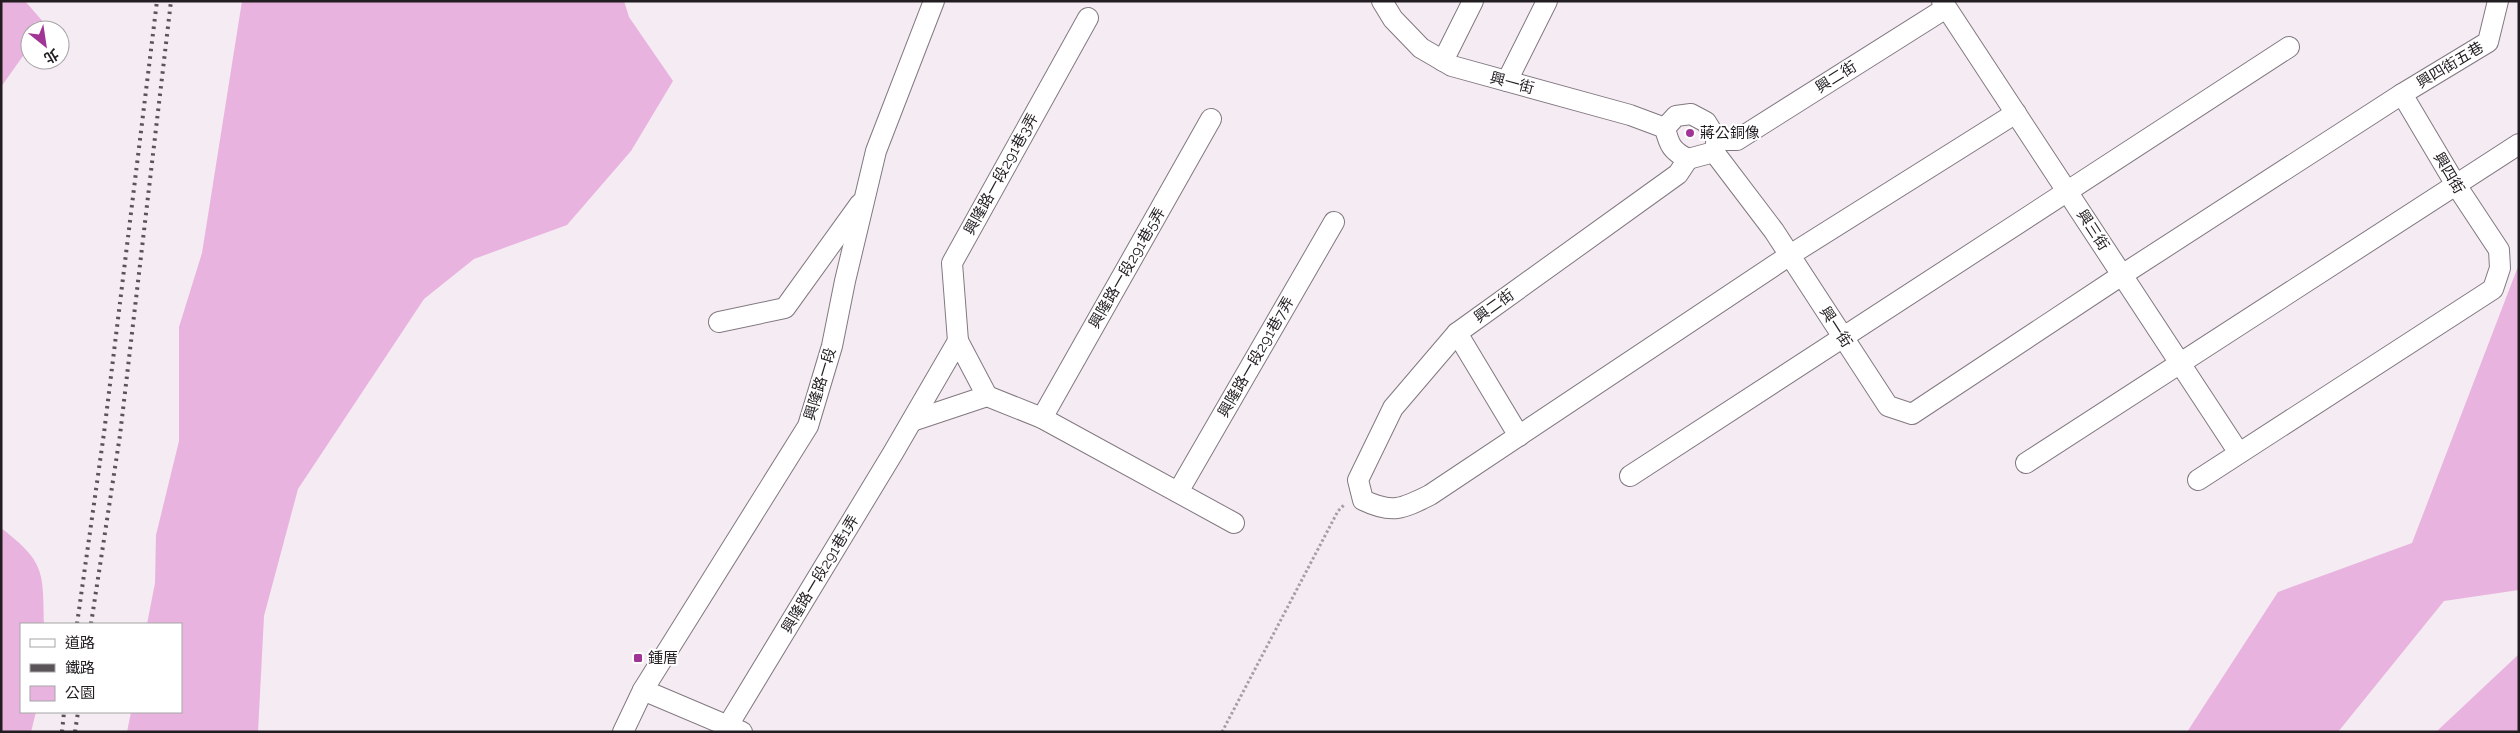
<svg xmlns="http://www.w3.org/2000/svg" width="2520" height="733" font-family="Raleway,'Noto Sans TC',sans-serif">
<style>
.green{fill:#e9b3df}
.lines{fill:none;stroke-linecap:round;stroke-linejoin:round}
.minor-casing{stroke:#827880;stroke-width:22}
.path{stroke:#a69ea4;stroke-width:3;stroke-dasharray:2.5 2.5;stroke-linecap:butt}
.minor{stroke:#fff;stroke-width:20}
.rail{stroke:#5a5459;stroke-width:4;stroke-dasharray:2.5 5;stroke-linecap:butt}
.poi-dot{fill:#a13595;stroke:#fff;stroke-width:2}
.labels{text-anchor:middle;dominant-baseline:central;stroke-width:4;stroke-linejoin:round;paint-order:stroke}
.street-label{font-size:15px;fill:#211d20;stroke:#fff}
.poi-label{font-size:15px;fill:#211d20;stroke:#fff;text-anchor:start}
</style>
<rect width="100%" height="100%" fill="#f5ebf3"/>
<!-- green -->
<g class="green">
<polygon points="1,1 25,1 45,24 41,30 30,30 30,46 1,87"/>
<polygon points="242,1 624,1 629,17 673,81 631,151 567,225 474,259 424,299 298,489 264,616 258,732 127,732 131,712 181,712 181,624 147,624 155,583 156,535 179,441 179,327 202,253"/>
<polygon points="2519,264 2519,590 2444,601 2338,732 2187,732 2278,592 2412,543"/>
<path d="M1,528C45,562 43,571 44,624H21V712H36L31,732H1Z"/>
<polygon points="2519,654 2519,732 2436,732"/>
</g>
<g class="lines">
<defs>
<g id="minor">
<polyline points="1382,1 1393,19 1421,48 1452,66 1630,115 1665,128"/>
<polyline points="1942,1 2239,453"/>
<polyline points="1443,61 1473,1"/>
<polyline points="1507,81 1547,1"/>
<path d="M1691,114L1706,122L1717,140L1714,152L1688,159C1672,151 1669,145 1665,128L1676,116Z"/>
<polyline points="1717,140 1737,140 1946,8"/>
<polyline points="1714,152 1774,231 1888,406 1912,414 2122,275 2402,94 2488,42 2498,1"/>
<path d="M1688,159L1678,174L1457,333L1393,408L1358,480L1363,500C1392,514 1402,509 1430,495L1790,255L2016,113"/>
<polyline points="719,322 785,308 860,204"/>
<polyline points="1457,333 1519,436"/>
<polyline points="958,341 952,263 1088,18"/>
<polyline points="1042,418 1211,119"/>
<polyline points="912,421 987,396 1042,418 1234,523"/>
<polyline points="2026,463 2519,144"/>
<polyline points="1630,476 2289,47"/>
<polyline points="2198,480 2493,289 2500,268 2499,250 2456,185 2402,94"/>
<polyline points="1178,492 1334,222"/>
<polyline points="643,690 742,732"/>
<polyline points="727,727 893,453 958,341 987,396"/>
<polyline points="623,732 643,690 808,426 832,346 845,281 876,151 934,1"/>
</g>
</defs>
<!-- minor casing -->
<use href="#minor" class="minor-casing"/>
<!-- path -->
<polyline class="path" points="1222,732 1338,511 1345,504"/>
<!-- minor -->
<use href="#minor" class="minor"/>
<!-- rail -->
<g class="rail">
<polyline points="77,624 104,433 157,1"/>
<polyline points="91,624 120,435 171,1"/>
<polyline points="62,732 64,712"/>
<polyline points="75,732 78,712"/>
</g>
</g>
<!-- markers -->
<g class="poi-dot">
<circle cx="1690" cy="133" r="5"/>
<rect x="633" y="653" width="10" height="10" rx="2.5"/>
</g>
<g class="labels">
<!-- street labels -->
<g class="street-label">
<text transform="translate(2450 65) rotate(-31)">興四街五巷</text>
<text transform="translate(1836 77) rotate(-32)">興二街</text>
<text transform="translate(1512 83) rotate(15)">興一街</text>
<text transform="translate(2449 173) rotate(59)">興四街</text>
<text transform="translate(1001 174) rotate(-61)">興隆路一段291巷3弄</text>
<text transform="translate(2093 230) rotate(57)">興三街</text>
<text transform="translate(1127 268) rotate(-60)">興隆路一段291巷5弄</text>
<text transform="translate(1494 306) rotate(-36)">興二街</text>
<text transform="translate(1836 327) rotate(57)">興一街</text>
<text transform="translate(1256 357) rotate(-60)">興隆路一段291巷7弄</text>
<text transform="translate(820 384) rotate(-73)">興隆路一段</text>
<text transform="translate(820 574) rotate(-59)">興隆路一段291巷1弄</text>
</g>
<!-- poi labels -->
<g class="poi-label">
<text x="1700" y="133">蔣公銅像</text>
<text x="648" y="658">鍾厝</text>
</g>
</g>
<!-- border -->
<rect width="2520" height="733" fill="none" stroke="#211d20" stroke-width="5"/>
<!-- legend -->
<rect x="20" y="623" width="162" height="90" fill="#ffffff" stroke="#a6a5a6"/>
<rect x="30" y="639" width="25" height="8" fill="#ffffff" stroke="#a6a5a6"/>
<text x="65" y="648" font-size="15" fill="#211d20">道路</text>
<rect x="30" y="664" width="25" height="8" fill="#5a5459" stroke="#a6a5a6"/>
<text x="65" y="673" font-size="15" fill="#211d20">鐵路</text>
<rect x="30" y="686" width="25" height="15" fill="#e9b3df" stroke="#a6a5a6"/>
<text x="65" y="698" font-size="15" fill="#211d20">公園</text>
<!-- north arrow -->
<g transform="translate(45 45) rotate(150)"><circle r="24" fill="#ffffff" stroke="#a6a5a6"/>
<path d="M0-4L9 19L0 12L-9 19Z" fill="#a13595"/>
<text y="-8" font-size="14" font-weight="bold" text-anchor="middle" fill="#211d20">北</text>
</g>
</svg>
